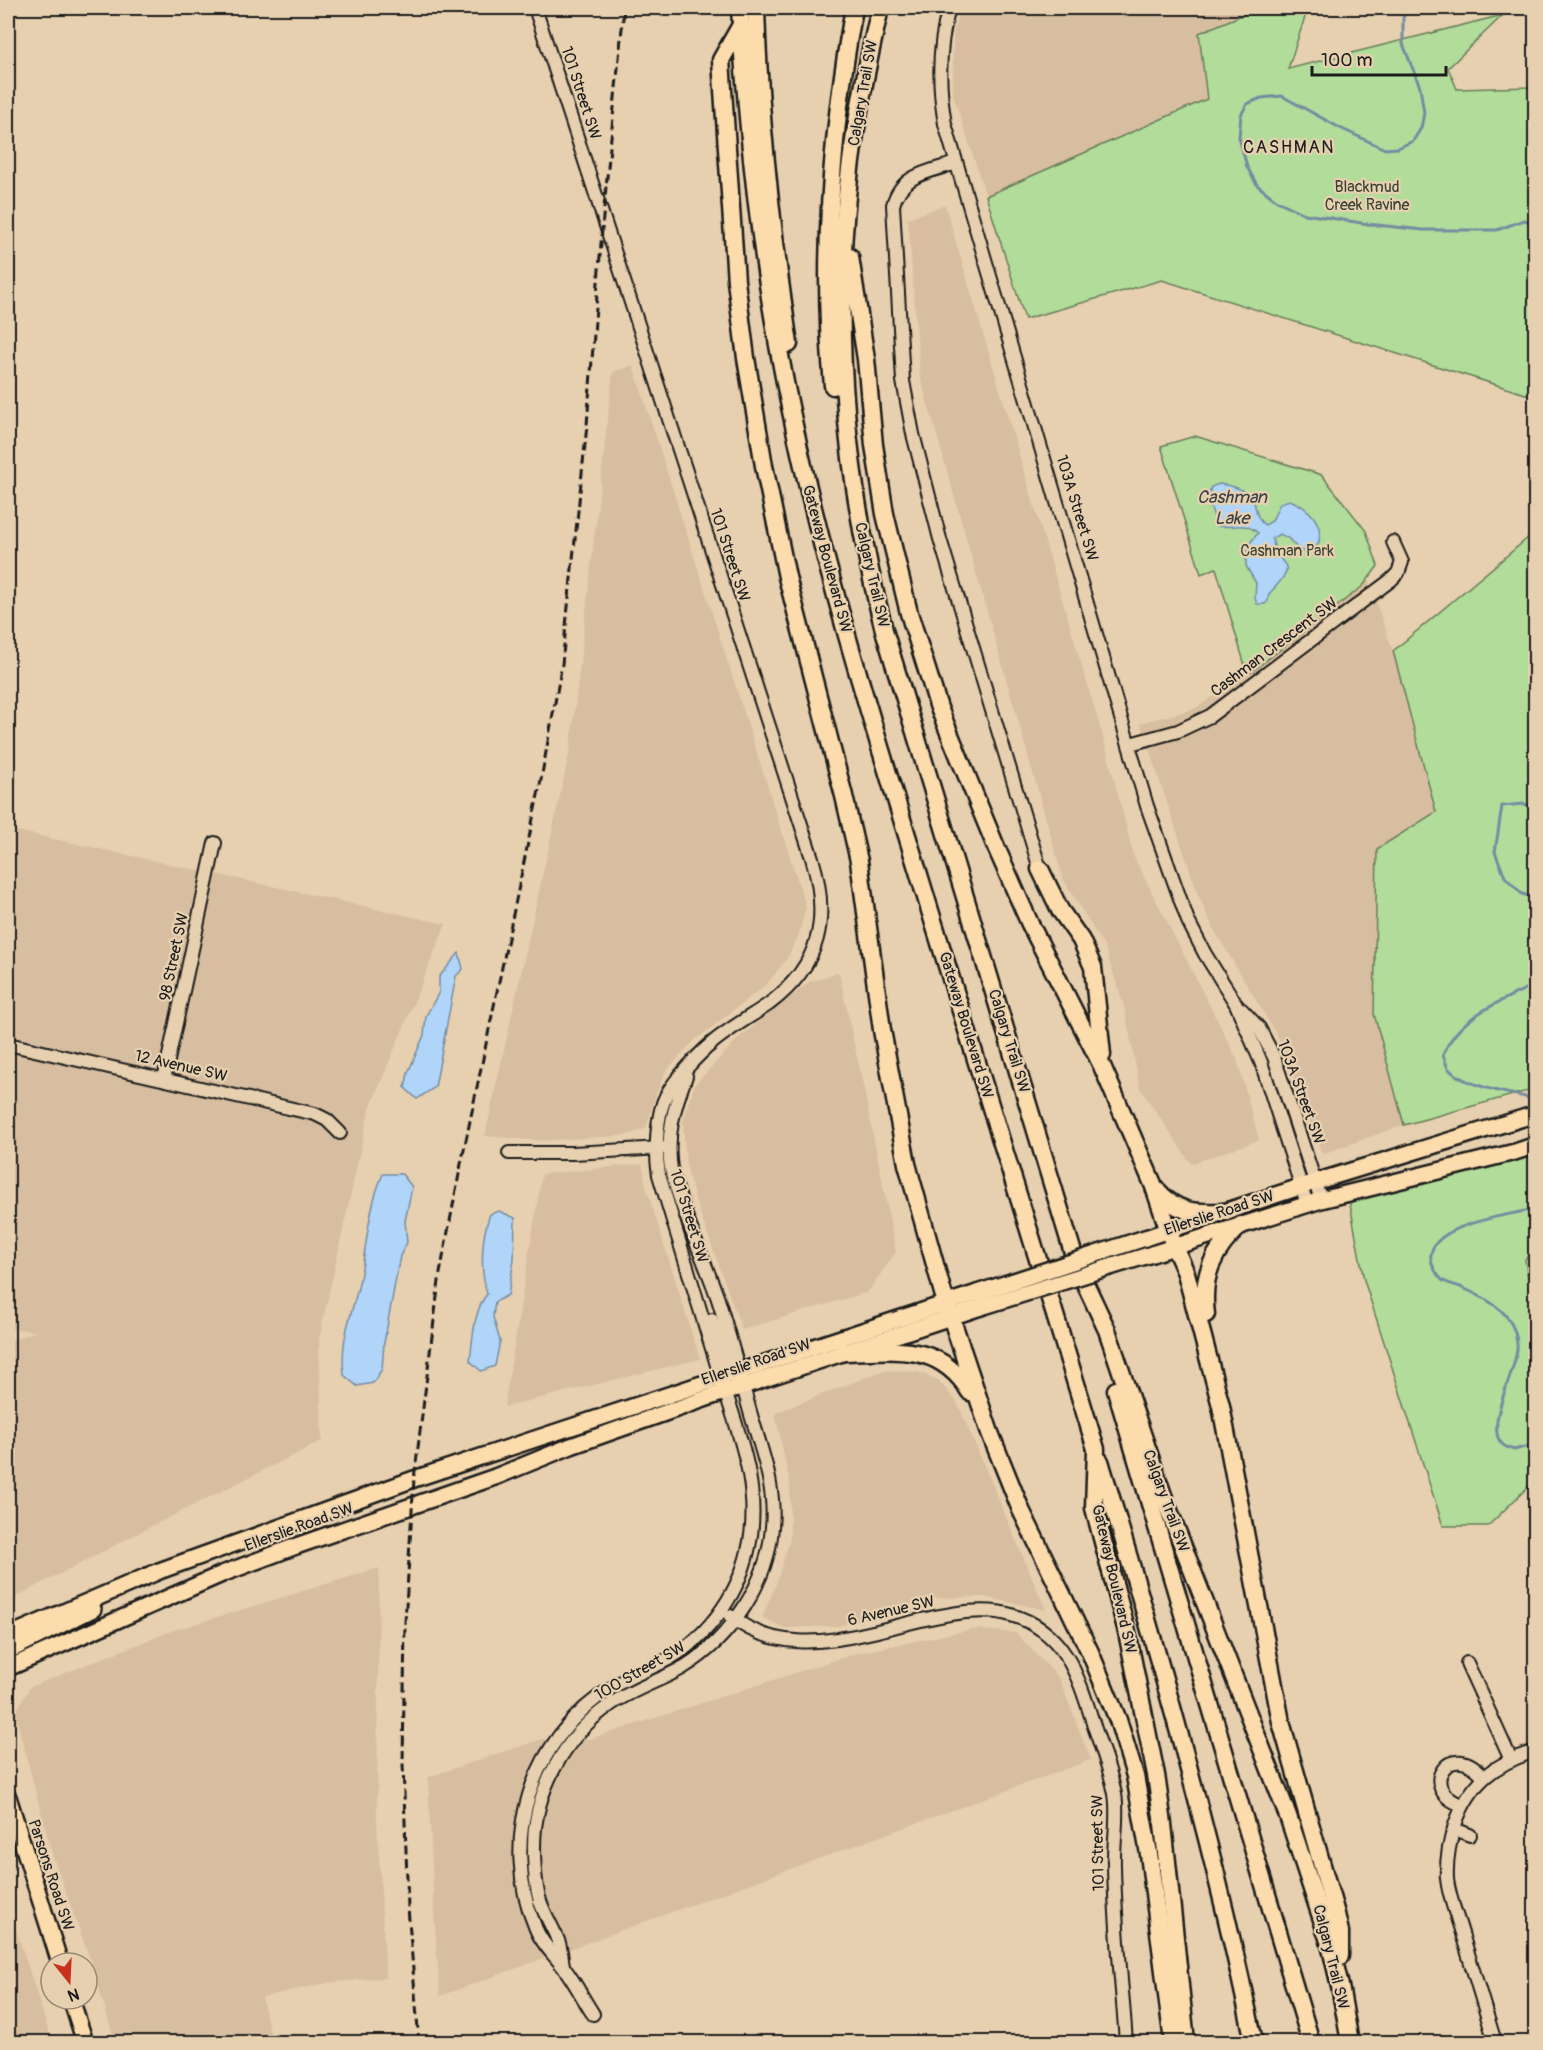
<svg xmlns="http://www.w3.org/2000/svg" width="1543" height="2050" font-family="Pangolin,sans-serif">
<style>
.built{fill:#d8bea0}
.green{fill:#b1dc99;stroke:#667c5a;stroke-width:1.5}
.water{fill:#b0d5f9;stroke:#758ba1;stroke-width:1.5}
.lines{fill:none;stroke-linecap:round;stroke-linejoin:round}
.stream{stroke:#758ba1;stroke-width:3}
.minor-casing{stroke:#1c1c1c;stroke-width:16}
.major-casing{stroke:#1c1c1c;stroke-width:20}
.highway-casing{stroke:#1c1c1c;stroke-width:21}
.minor{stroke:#e7d0af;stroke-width:12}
.major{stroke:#fcdcac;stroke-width:15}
.highway{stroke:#fcdcac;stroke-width:16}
.rail{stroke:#1c1c1c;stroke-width:3;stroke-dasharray:9 4.5;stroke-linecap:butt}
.major-bridge-casing{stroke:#1c1c1c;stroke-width:20;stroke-linecap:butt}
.major-bridge{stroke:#fcdcac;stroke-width:15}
.labels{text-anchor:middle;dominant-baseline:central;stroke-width:4.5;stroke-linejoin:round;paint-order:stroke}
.street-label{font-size:16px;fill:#1c1c1c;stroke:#e7d0af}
.park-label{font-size:16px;fill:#3a4235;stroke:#e7d0af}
.neighbourhood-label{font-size:18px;letter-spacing:1.5px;fill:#1c1c1c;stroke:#e7d0af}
.water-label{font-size:18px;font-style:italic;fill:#3a4148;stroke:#e7d0af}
</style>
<rect width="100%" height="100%" fill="#e7d0af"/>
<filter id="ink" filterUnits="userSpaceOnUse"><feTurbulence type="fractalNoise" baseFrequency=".0167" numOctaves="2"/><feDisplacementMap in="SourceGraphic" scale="12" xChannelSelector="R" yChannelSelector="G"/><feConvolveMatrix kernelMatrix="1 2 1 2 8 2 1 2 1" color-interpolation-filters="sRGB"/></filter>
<g filter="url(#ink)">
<!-- built -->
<g class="built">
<polygon points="960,8 1259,8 1199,33 1208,99 986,196 953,94 953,33"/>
<polygon points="945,205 1106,747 1134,857 1237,1059 1259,1140 1191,1164 1140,1088 1124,1006 1105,948 1063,879 920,376 908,218"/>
<polygon points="633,365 806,907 799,935 786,960 767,984 694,1041 666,1071 656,1094 646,1128 629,1135 543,1141 485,1136 570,750 613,372"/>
<polygon points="1368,579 1393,651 1436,812 1374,1014 1404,1125 1322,1154 1278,1037 1214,930 1199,897 1140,723 1194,709 1251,672"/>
<polygon points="8,829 446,924 369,1111 319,1339 322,1441 148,1528 8,1601 8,1341 37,1331 8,1329"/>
<polygon points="839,972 866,1099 896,1252 868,1292 742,1330 694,1197 686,1165 683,1122 688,1103 695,1084 741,1036 809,982"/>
<polygon points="642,1164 647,1190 700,1359 504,1407 542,1174"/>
<polygon points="898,1370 918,1372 938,1380 957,1402 1046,1610 983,1597 934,1598 839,1626 784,1628 762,1617 776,1584 790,1539 790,1484 775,1413 882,1371"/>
<polygon points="379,1568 377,1820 386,1978 333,1982 262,1997 272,2042 115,2042 91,1962 52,1854 15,1713 30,1687 171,1631"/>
<polygon points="973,1629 1016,1633 1059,1678 1091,1760 440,1996 434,1914 428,1777 542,1739 590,1739 857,1653"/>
<polygon points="8,1904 52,2042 8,2042"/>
</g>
<!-- green -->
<g class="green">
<polygon points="1259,8 1308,8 1288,69 1503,15 1448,68 1457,89 1535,87 1535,397 1162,280 1025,319 986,196 1207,99 1199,33"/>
<polygon points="1195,436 1322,475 1366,531 1378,566 1363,586 1251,672 1246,669 1216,568 1201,574 1161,446"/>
<polygon points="1535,532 1535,1089 1404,1125 1374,1014 1377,849 1436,812 1393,651"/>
<polygon points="1535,1151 1535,1245 1525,1260 1535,1318 1535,1490 1529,1486 1488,1526 1443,1526 1364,1280 1349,1199"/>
</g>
<!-- water -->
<g class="water">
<path d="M1219,484C1230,485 1247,489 1253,500C1257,509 1256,520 1265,525L1272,521L1280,503L1290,500C1309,508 1325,523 1318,545L1307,551H1300L1288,538L1280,534L1272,538C1278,573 1303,558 1269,594L1268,601L1265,604H1257L1255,598L1256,583L1246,566V548L1258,533C1244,520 1234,529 1217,526L1208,499L1211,487Z"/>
<polygon points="459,953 463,969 456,976 435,1087 417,1099 405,1088 408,1073 424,1035 426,1016 439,992 439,977"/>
<path d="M383,1174H402L412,1187L405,1221L407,1242L400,1256L384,1343L382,1369L373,1383L357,1386L344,1375C340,1340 350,1320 358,1288C367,1250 367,1210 383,1174Z"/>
<path d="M499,1211L515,1218L514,1260L508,1295L495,1302L493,1317L500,1341L495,1366L481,1371L470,1361C473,1339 473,1312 487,1294C480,1270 481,1238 490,1214Z"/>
</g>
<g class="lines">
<!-- stream -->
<g class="stream">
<polyline points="1407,8 1403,18 1403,44 1420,87 1424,113 1421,128 1413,141 1398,148 1385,149 1340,128 1282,96 1261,98 1247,104 1241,115 1239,137 1247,167 1257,185 1277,201 1305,214 1368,224 1423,230 1497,230 1524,220 1536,223"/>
<polyline points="1536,807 1524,804 1502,806 1495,852 1505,877 1522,894 1536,898"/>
<path d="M1531,1098C1510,1094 1462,1085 1449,1069C1446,1066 1445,1059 1443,1055C1458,1016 1501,1001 1536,984"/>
<path d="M1536,1211H1525C1503,1216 1426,1226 1431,1260C1432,1266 1437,1275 1442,1280C1448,1284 1456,1285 1463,1288C1489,1300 1514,1312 1517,1343C1520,1366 1483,1425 1502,1444C1505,1447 1511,1449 1514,1450L1536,1444"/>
</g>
<defs>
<g id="minor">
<path d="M535,8L812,858C830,918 821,965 769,1004C750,1017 730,1028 712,1043C699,1054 676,1078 667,1094C656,1114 655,1152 659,1175C679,1242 700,1308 720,1375C738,1432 763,1490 748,1551C737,1598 705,1641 661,1663C645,1671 628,1677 613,1687C531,1737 498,1840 536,1929C543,1946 554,1954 564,1968C575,1982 583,1999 593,2014"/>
<path d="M949,8C938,46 938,84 945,124L1147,806L1188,921L1205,954L1236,1004L1261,1062L1307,1204"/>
<path d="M956,163C929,172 901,174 893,205L903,381L913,434L940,539L1040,869"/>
<polyline points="1130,744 1178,731 1210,716 1391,580 1398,573 1402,562 1393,542"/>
<polyline points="1241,1009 1259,1028 1274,1057 1321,1200"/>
<polyline points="8,1044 315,1114 327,1120 340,1133"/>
<polyline points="164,1079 215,843"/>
<polyline points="509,1153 573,1153 662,1148"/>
<polyline points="712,1320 732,1374 737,1381"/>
<path d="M730,1616C772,1650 824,1644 873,1632C911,1623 972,1603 1011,1615C1067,1631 1079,1679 1095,1729C1102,1750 1111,1772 1115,1794C1119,1817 1113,1843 1114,1866C1115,1925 1122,1984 1126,2042"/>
<polyline points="1467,1663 1511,1760"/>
<path d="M1462,1805C1415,1789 1451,1736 1484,1777"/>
<polyline points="1454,1829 1470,1835"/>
<path d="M563,1966C562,1958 561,1950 559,1943C554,1929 545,1916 540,1901C535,1884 534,1864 534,1846C534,1791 565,1736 610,1705C633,1689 660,1681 684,1667C731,1638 768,1583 772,1527C776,1488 762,1452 751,1415C740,1376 730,1337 718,1299C703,1256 682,1213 671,1169C666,1135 674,1107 686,1076"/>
<path d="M1495,2042C1484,2007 1474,1972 1463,1937C1458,1918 1449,1899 1447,1879C1446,1860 1449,1843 1455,1825C1469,1784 1494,1763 1536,1751"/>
</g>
<g id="major">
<polyline points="1145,1238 1315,1182 1536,1114"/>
<polyline points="1152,1254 1321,1200 1515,1152 1536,1145"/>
<polyline points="8,1636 159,1571 414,1479 977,1293"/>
<polyline points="8,1651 93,1609"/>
<polyline points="8,1668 222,1574 299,1545 495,1477 571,1446 713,1396 981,1307"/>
<polyline points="8,1797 60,1963"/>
<polyline points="71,1999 85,2042"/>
</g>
<g id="highway">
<path d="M740,8C748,149 764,291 795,430C831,598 885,762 935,927C989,1100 1043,1275 1096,1449L1094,1508L1127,1632L1156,1775L1163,1824L1186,2042"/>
<path d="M756,8C759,120 772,232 789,344"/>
<path d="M880,8C868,61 857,114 850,169C831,324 845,479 884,630L1077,1266L1107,1330L1163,1495L1288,1816L1330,1944L1340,1986L1350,2042"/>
<polyline points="741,25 721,60 736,281 746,358 764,466 787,577 844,796 859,861 882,1030 907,1164 943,1293 990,1433 1021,1510 1090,1652 1118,1720 1127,1749 1135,1776 1149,1854 1173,2042"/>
<polyline points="850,257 866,359 874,445 885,514 909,613 939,708 996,847 1030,924 1102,1066 1153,1184 1174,1246 1186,1273 1221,1406 1281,1722 1336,1914 1340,1932 1340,1956"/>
<path d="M833,386C821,258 831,134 854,8"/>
<polyline points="1040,869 1060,910 1081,940 1093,967 1102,1055"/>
<path d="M1156,1189C1178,1214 1194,1213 1225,1212"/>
<path d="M1206,1314C1201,1276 1213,1250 1241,1225"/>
<path d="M843,1352C894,1351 939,1341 970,1392"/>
<polyline points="1116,1390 1311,2042"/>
<path d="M1100,1461C1158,1653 1214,1846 1254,2042"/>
</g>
</defs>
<!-- minor casing -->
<use href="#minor" class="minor-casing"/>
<!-- major casing -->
<use href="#major" class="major-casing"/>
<!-- highway casing -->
<use href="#highway" class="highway-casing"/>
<!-- minor -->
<use href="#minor" class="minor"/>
<!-- major -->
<use href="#major" class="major"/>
<!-- highway -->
<use href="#highway" class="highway"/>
<!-- rail -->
<polyline class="rail" points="419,2042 408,1908 403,1764 405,1622 414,1479 440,1273 461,1164 540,785 562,664 587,425 603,217 624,8"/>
<defs>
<g id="major-bridge">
<polyline points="977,1293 1145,1238"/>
<polyline points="981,1307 1152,1254"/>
</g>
</defs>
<!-- major-bridge casing -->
<use href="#major-bridge" class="major-bridge-casing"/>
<!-- major-bridge -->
<use href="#major-bridge" class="major-bridge"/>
</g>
</g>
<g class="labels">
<!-- street labels -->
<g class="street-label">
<text transform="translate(581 93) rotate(72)">101 Street SW</text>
<text transform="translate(863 93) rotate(-80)">Calgary Trail SW</text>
<text transform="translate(1077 508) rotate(73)">103A Street SW</text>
<text transform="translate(730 555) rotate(72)">101 Street SW</text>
<text transform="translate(827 559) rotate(75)">Gateway Boulevard SW</text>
<text transform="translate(872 575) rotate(77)">Calgary Trail SW</text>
<text transform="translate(1274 647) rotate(-37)">Cashman Crescent SW</text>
<text transform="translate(174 957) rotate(-78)">98 Street SW</text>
<text transform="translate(966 1025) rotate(73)">Gateway Boulevard SW</text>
<text transform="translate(1009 1041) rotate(73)">Calgary Trail SW</text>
<text transform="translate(181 1066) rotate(13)">12 Avenue SW</text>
<text transform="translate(1301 1092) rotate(70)">103A Street SW</text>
<text transform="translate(1219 1213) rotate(-18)">Ellerslie Road SW</text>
<text transform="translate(689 1216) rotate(73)">101 Street SW</text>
<text transform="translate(756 1362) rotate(-19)">Ellerslie Road SW</text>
<text transform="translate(1166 1501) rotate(70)">Calgary Trail SW</text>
<text transform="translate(299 1527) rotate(-20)">Ellerslie Road SW</text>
<text transform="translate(1114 1579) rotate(77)">Gateway Boulevard SW</text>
<text transform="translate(891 1611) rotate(-13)">6 Avenue SW</text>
<text transform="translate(640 1671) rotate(-30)">100 Street SW</text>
<text transform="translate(1098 1843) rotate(-91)">101 Street SW</text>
<text transform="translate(51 1875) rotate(72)">Parsons Road SW</text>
<text transform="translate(1331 1957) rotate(76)">Calgary Trail SW</text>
</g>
<!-- park labels -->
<g class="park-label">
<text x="1367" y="187">Blackmud<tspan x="1367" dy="18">Creek Ravine</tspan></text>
<text x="1287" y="551">Cashman Park</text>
</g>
<!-- neighbourhood labels -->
<g class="neighbourhood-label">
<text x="1289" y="147">CASHMAN</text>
</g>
<!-- water labels -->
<g class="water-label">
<text x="1232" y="497">Cashman<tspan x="1232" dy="21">Lake</tspan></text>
</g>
</g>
<!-- margin -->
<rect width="1543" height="2050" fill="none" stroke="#e7d0af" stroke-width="30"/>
<rect x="15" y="15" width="1513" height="2020" fill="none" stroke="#1c1c1c" stroke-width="2" filter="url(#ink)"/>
<!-- north arrow -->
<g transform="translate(69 1981) rotate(162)"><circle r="28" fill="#e7d0af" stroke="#968874" stroke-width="1.5"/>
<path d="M0-4.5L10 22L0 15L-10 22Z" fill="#c8321e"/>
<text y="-9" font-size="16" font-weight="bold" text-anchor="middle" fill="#1c1c1c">N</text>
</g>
<!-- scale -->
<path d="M1312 66v9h134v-9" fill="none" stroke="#1c1c1c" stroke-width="3"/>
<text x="1321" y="66" font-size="18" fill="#1c1c1c" stroke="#e7d0af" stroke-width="4.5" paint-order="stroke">100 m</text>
</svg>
